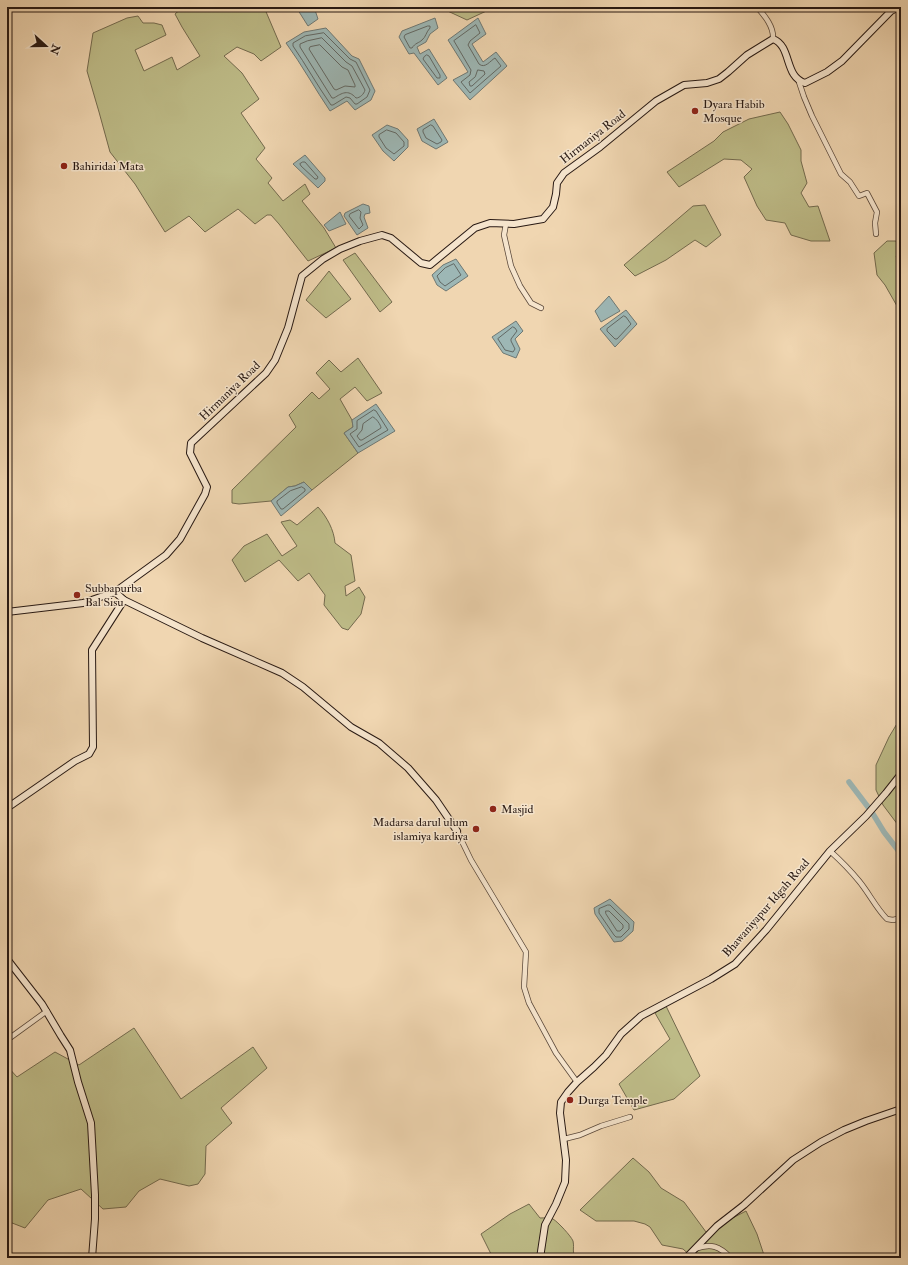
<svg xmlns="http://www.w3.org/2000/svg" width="908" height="1265" font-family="'IM FELL Double Pica',serif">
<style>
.green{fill:#bebc88;stroke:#736a4e}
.water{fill:#9db7b5;stroke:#6e7874}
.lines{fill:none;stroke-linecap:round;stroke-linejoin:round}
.shore{stroke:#626864;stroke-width:1}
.canal{stroke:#9db7b5;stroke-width:5.5}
.street-casing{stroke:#5a483a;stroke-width:6}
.secondary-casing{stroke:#281913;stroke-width:8}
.street{stroke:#f5e4cc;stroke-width:4.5}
.secondary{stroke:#f5e4cc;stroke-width:6}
.poi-dot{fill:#8f2418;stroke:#f5e4cc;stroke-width:1.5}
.labels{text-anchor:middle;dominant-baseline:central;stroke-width:3;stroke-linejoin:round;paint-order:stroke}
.poi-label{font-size:12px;fill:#281913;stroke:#f5e4cc;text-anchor:start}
.street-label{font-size:12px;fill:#281913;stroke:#f5e4cc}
</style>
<rect width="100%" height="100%" fill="#f0d6b1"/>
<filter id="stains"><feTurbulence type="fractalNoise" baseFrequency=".005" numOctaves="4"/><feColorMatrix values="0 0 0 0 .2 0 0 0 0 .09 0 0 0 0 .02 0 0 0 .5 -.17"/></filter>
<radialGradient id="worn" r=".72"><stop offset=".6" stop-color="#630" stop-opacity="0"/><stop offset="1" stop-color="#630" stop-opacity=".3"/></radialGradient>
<!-- green -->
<g class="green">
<polygon points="183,7 264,7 281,47 261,61 254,54 237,47 224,56 242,73 259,99 241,113 265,148 256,159 272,178 268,183 283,201 305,184 310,194 302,201 324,228 336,248 308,261 279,224 271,215 267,215 255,224 238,209 205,232 189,216 165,232 135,184 110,152 99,112 87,71 93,33 127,18 138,16 143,23 154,23 162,25 166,35 135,50 144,71 172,57 177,70 200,56 182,27 175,14"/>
<polygon points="439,7 495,7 467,20"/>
<polygon points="780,112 788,124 801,150 801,161 807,183 801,193 809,207 818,206 830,241 811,241 791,235 785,223 766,220 757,206 744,177 752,169 741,160 724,159 679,187 667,172 714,141 723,132 749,119"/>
<polygon points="705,205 721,235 706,247 695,240 666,260 635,276 624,265 693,206"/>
<polygon points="887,241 895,241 901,242 901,255 896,256 901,265 901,306 897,306 885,285 877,275 874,253"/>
<polygon points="355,253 392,302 380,312 343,260"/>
<polygon points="329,271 351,299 326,318 306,300"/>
<polygon points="358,358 382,393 367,401 355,387 340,399 352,420 353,427 344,433 358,453 312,490 304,482 295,486 288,487 271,501 239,504 232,503 232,490 296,427 289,415 312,392 319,399 330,389 316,373 329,360 341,372"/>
<path d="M318,507C327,517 334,530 335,543L351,555L355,581L345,586L346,596L359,587L365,597L361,614L348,630L342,628L324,605L325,595L309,573L298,581L279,560L245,582L232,560L244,546L267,534L282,556L297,546L281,522L290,520L297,525Z"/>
<polygon points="901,717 901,829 883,805 876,790 876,765 889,737"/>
<polygon points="666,1006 700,1076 674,1099 634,1110 619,1084 670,1039 655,1013"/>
<polygon points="134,1028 181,1099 253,1047 267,1068 221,1108 232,1123 206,1146 205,1174 198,1184 189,1186 160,1179 139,1191 126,1207 103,1209 81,1189 48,1200 25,1228 7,1221 7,1066 17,1077 55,1052 79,1065"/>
<polygon points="633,1158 649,1172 661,1188 684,1202 706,1232 746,1211 757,1234 765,1258 693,1258 683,1249 662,1245 650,1227 645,1224 634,1221 596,1221 580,1210"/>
<path d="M529,1204L540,1218C544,1218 550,1217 553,1219C558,1222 571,1236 573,1241C575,1250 570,1253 579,1258H550L545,1256L529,1255L518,1258H493L481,1234L510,1214Z"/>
</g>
<!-- water -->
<g class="water">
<polygon points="296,7 314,7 318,19 308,26"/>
<polygon points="435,18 438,28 430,34 426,42 417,47 420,54 429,49 447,78 438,85 414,53 409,54 399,37 402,31"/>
<polygon points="478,18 486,34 472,44 483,62 496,52 507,66 470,100 453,80 468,72 448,40"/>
<path d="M326,28L352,56L359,59L375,91L371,100L355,110L347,101L330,111C315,89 302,65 286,43L304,32Z"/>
<polygon points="434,119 448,142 436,149 422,141 417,129"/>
<polygon points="387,125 398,129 408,140 408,147 394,161 383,151 372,135"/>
<polygon points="305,155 325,178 325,181 318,188 293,164"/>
<polygon points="363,204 369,206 370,213 365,214 364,217 368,228 357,235 344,216 345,213"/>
<polygon points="340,212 346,224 329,231 324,225"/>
<polygon points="456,259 468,276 446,291 437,285 432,275 443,265"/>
<polygon points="609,296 620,311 601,322 595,311"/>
<polygon points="626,310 637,324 615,347 600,329"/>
<polygon points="516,321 523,331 515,339 520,349 516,358 503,353 492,337"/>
<polygon points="376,404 395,431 358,453 344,433 353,427 352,420"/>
<polygon points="304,482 312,490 281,516 271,501 288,487 295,486"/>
<polygon points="610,899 634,922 633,931 622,941 614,942 595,914 594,908"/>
</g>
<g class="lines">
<!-- shore -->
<g class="shore">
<path d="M476,25L480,33L470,41L468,45L479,64C485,69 490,61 495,58L501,66L470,93L461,82L470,75L471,70L454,41Z"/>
<path d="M428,26H430V28C426,32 426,37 422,40C419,43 415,43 412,48H410L404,37L405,35Z"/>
<path d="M324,33L350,59L356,62L370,90L367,97L357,104H355L350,98L346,97L333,105H331C317,85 306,65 293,46V43L305,36Z"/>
<path d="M322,38L346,62L352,66L365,90C364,94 360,98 356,98C348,89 342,93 334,98H332L300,47V44L307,41Z"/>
<polygon points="320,45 342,67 348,70 355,85 355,87 345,86 336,90 334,89 309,49 310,47"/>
<polygon points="427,55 429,56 440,75 440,78 437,78 423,59 424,57"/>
<polygon points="478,70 484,71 485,74 472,86 470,86 469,82 475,77"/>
<polygon points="431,125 433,126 442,140 441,142 437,144 426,138 423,132 423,130"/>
<polygon points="387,130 396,133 404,142 404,146 394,154 386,148 379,137 379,135"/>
<polygon points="303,162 305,162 318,177 317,179 315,179 301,166 300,164"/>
<polygon points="359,210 361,212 360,218 363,225 359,229 349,216 350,214"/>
<polygon points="454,264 461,275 445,286 440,282 437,276 445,268"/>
<polygon points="624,316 626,317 631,324 617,339 615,339 607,331 607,329"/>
<polygon points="513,327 515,328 517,331 511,339 511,341 515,349 513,352 505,350 498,339"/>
<polygon points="374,410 376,411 388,430 359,447 350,434 357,429 357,421"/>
<path d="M373,417C376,418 381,425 381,428L362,440H360L357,436L362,430L363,424Z"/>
<polygon points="302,487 305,489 305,491 283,509 281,509 277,503 277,501 290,491"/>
<polygon points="608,905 610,905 629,924 629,929 621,937 616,937 614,935 599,913 599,909"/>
<polygon points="606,911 609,911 623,925 623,928 620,931 617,931 606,914"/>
</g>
<!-- canal -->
<g class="canal">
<polyline points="849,782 868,807"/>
<polyline points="873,814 884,832 901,854"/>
</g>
<defs>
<g id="street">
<path d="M757,7C765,16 774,27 773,39"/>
<polyline points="7,8 10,7"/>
<polyline points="799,82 804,97 812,116 841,174 850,182 859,196 867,193 877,212 875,223 876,234"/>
<polyline points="506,224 504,235 511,266 520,286 531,303 541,308"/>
<polyline points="457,831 471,860 526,952 524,987 529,1003 556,1053 577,1082"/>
<path d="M830,851C840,860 850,870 859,881C869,893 876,908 887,919L893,920L901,918"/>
<polyline points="7,1040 47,1011"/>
<polyline points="564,1139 580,1135 601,1126 630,1117"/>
<path d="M695,1249C711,1243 719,1246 731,1258"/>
</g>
<g id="secondary">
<polyline points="115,592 124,600 202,638 282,673 303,687 351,727 379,743 408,768 436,800 457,831"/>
<path d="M7,612L83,603L115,592L166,555L180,539L205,494L207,487L190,453L191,443L266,373L275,360L288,328L302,276L323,259L340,249L360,241L382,235L391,238L421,263L430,265L475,228L490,223L514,224L543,219L553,207L556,194L557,183L564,173L600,147L656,101L684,85L707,83L719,79L728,72L747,55L773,39C792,46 784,77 805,83L827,72L842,61L891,11L899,7"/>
<polyline points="7,808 75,761 89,754 93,747 92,650 124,600"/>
<polyline points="7,959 42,1004 61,1036 70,1050 78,1082 91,1123 95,1195 95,1219 92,1258"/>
<polyline points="540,1258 545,1225 556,1204 565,1182 566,1160 560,1113 561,1102 568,1092 577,1082 594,1067 606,1055 621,1034 641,1016 711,979 735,964 766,930 830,851 866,816 886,793 901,774"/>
<polyline points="686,1258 717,1226 744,1205 793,1160 821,1142 844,1130 866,1121 901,1109"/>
</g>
</defs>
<!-- street casing -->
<use href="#street" class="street-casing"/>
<!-- secondary casing -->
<use href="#secondary" class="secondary-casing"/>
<!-- street -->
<use href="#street" class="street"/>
<!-- secondary -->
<use href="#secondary" class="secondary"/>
</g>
<!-- markers -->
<g class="poi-dot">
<circle cx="695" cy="111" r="4"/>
<circle cx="64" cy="166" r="4"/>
<circle cx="77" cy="595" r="4"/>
<circle cx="493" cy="809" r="4"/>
<circle cx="476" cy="829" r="4"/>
<circle cx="570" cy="1100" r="4"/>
</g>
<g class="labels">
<!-- poi labels -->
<g class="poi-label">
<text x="703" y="104">Dyara Habib<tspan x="703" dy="14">Mosque</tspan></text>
<text x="72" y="166">Bahiridai Mata</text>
<text x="85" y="588">Subbapurba<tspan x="85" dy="14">Bal Sisu</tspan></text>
<text x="501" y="809">Masjid</text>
<text x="468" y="822" text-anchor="end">Madarsa darul ulum<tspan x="468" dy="14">islamiya kardiya</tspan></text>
<text x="578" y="1100">Durga Temple</text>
</g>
<!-- street labels -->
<g class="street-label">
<text transform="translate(593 137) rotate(-38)">Hirmaniya Road</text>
<text transform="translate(230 391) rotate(-44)">Hirmaniya Road</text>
<text transform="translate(766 908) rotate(-49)">Bhawaniyapur Idgah Road</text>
</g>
</g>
<!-- margin -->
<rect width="908" height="1265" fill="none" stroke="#f0d6b1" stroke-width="24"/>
<rect x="8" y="8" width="892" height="1249" fill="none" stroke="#281913" stroke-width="2"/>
<rect x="12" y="12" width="884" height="1241" fill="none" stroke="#281913"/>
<!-- north arrow -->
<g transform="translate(46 46) rotate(111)" stroke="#f5e4cc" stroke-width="3" paint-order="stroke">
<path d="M0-3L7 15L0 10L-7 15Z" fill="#281913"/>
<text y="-6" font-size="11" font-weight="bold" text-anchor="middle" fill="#281913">N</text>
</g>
<rect width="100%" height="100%" filter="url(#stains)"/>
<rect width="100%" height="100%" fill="url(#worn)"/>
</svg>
